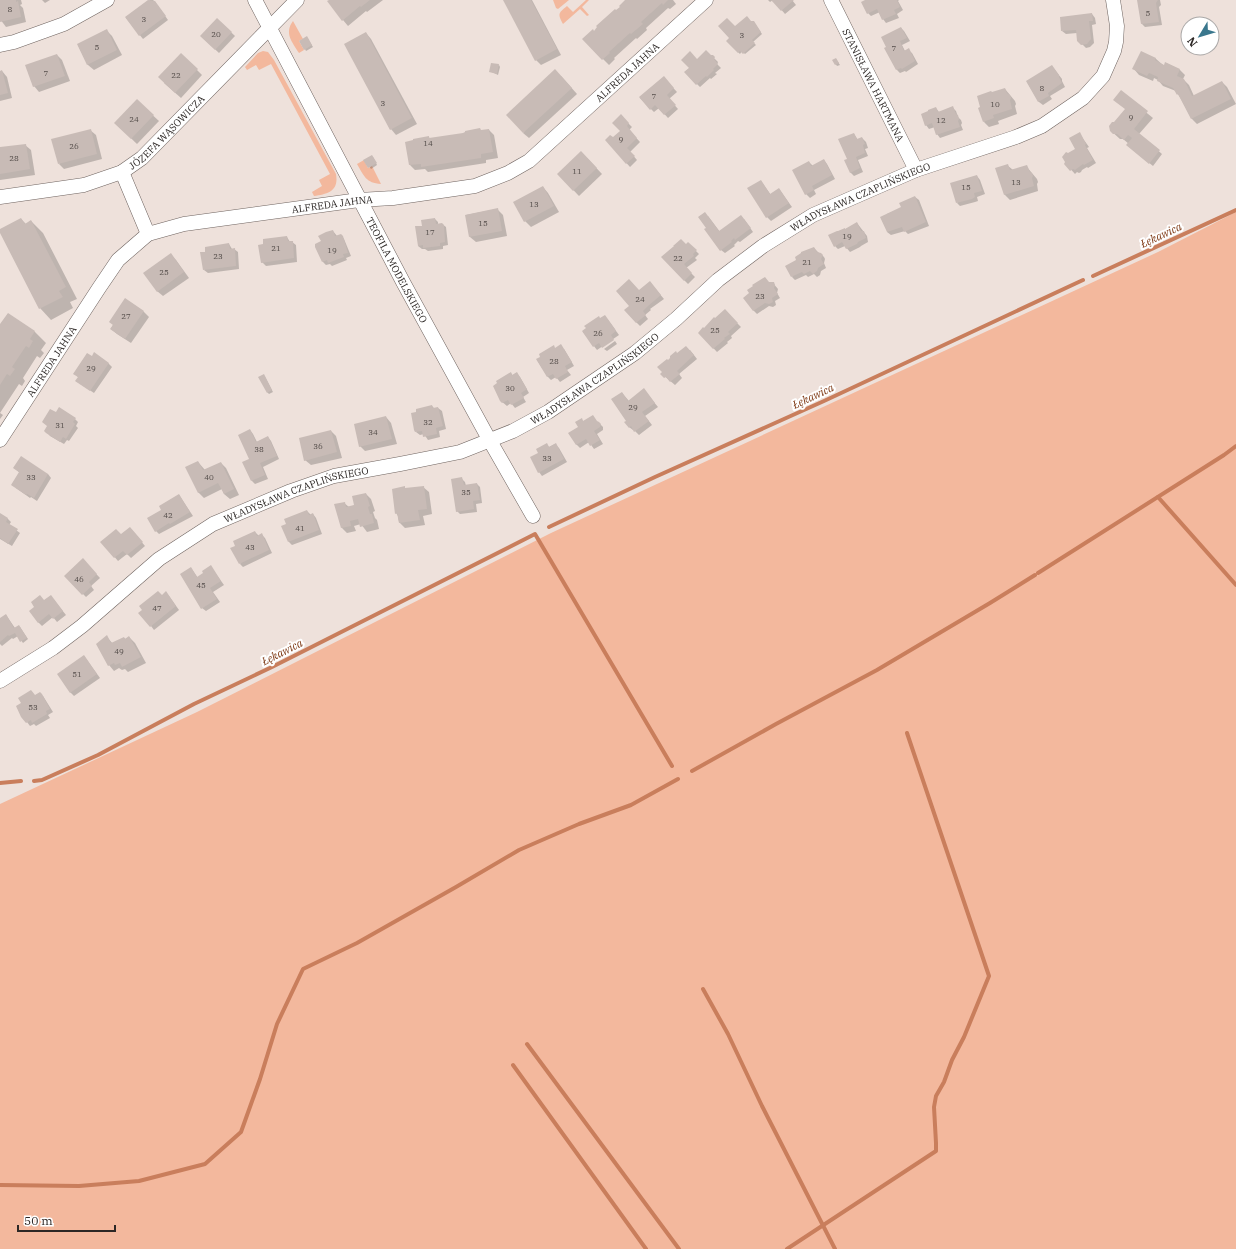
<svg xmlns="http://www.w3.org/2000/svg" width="1236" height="1249" font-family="'IBM Plex Serif',serif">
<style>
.green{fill:#f3b89d}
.shadow{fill:#0003}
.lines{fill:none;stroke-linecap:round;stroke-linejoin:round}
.stream{stroke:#c97e5c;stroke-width:4}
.building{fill:#c8bbb6}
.street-casing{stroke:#6f6460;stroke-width:15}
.street{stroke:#fff;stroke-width:14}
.labels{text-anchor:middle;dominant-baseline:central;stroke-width:4;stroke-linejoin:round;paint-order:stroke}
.number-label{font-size:8px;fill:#534c49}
.street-label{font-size:10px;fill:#2c2725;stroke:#fff}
.water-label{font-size:11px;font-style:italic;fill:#7d3712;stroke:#fff}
</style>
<rect width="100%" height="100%" fill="#eee1db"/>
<!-- green -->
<g class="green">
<polygon points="553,0 569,0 558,9 556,8"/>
<path d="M586,0H589L582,7L589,15L587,16L580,9L563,24C557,13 559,13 567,6L573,12Z"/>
<path d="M293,21L303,39L299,41L304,50L299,53C292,42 284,33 293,21Z"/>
<path d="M263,51L268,52L274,60L336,174C339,191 328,194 314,196L312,192L322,186L319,180L330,174L271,64L259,70L256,65L247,70L245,67L258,53Z"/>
<path d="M364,160L368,168L372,166L381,184C366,183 364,176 357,164Z"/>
<polygon points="1236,212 1236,1249 0,1249 0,804 197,712 551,533 1158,252"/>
</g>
<!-- shadow -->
<g class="shadow">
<polygon points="0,0 21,0 22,4 20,5 23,8 26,22 6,27 0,19"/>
<polygon points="42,0 50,0 45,3"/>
<polygon points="150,0 153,0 155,2 168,20 143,39 126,18"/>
<polygon points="331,0 383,0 367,12 366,11 348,26 343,20"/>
<polygon points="505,0 532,0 561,55 541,65 536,60"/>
<polygon points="626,0 673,0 676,4 670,9 668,8 646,28 647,30 637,39 636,38 614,58 615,59 609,65 583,39 594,32 617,11"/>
<polygon points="768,0 792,0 796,5 785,14 773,0 770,2"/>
<polygon points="867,0 899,0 898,1 903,10 897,14 899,18 886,23 883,19 880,12 871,16 868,13"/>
<polygon points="1138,0 1160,0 1161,5 1159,7 1162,25 1145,27 1142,24"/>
<polygon points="1092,14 1095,18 1096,24 1092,25 1094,43 1090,47 1086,48 1078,40 1077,33 1066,34 1062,31"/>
<polygon points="217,19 235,36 219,53 201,36"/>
<polygon points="751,22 755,24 762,34 753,42 756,45 745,54 742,51 740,54 727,41 730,38 735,28"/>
<polygon points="901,28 904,31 910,41 902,45 905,51 908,50 912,53 918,64 906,72 905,71 900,73 897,70"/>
<polygon points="106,30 112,36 122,55 94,70 88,65 78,45"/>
<polygon points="366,33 371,39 417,124 396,135 391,129"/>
<polygon points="308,39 313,47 306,51 305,49"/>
<polygon points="181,54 202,75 181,98 164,83"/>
<polygon points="57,55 62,60 70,81 39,92 34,86"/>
<polygon points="712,56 718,62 717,64 721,68 715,73 717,74 711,79 710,78 700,87 685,72 698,60"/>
<polygon points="1155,58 1164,66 1166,63 1180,70 1185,75 1183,79 1189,85 1194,96 1222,82 1227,87 1236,104 1197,124 1192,119 1181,99 1176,91 1163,86 1158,80 1154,78 1153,81 1139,75 1134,69"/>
<polygon points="836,59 840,65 837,66 833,60"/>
<polygon points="499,65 500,67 498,75 490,71"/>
<polygon points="1055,70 1062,79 1062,81 1065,87 1050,96 1052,99 1043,105 1039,102 1027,82"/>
<polygon points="2,71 7,77 12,98 0,101 0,72"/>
<polygon points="561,76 577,94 529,138 523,133"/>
<polygon points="664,78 677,92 669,99 678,109 668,118 659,108 654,112 640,98"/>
<polygon points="1005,89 1015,101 1016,104 1015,106 1017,114 998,121 999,124 989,127 984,122 992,93"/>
<polygon points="1121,92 1153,118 1139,134 1162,154 1153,166 1131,148 1129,144 1123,139 1120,139 1110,130 1126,110"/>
<polygon points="137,101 159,121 137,144 115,123"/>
<polygon points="936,108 939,112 953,108 956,111 958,117 961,120 962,123 961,125 963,130 940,138 937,134 935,127 929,129 926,125"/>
<polygon points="621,116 632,127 629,130 640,142 630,152 637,160 630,167 606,140 613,139 621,131"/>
<polygon points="90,130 96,135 102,159 64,169 59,164"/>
<polygon points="489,130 494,135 498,158 486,160 486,163 428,172 425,169 415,170 410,165 406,143 429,137 430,139"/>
<polygon points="1079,133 1089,147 1087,148 1096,163 1088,168 1087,167 1082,170 1081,172 1079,173 1077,172 1075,174 1066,164 1068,154 1077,149"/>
<polygon points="854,134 858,140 862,138 866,142 868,148 865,149 868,156 858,160 863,172 854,176 850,172"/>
<polygon points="25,145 31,150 35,175 0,180 0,148"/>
<polygon points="373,157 377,165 371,169 365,160"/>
<polygon points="587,158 602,174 579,196 558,174"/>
<polygon points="824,160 827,164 835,179 814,190 816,194 810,198 806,194 809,162 813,166"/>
<polygon points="1007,165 1013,170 1026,166 1037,179 1038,182 1037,184 1038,191 1010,200 1005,195 997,169"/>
<polygon points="977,176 980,180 985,194 977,197 978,201 975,202 960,206 957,203"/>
<polygon points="761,181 771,195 779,189 792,207 771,221 767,217 749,189"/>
<polygon points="543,187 548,193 559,212 531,227 525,221 515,202"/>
<polygon points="915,197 919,200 929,226 908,234 905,231 891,235 887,232 887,214 902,208"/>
<polygon points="497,209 503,215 507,236 476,242 470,237 466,215"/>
<polygon points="708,216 720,232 744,219 753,232 740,242 738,241 734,245 735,246 725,253 721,250 707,228"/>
<polygon points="21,219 26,224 31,221 43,233 77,299 70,302 73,308 51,320 40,308 0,231 0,230"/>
<polygon points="435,219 438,222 438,224 442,224 446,227 448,245 443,246 443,249 428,251 425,249 422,249 418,246 423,226"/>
<polygon points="857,223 867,236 868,242 861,246 860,247 850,252 845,246 838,249 835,246 845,230"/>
<polygon points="333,231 337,236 341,235 344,239 351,256 346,258 347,260 332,266 330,264 326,265 323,262 322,242"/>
<polygon points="287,237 290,242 292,242 296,245 297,262 266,266 262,262"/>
<polygon points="688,243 699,254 695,258 697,260 686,268 695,277 688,284 684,280 675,247 686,245"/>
<polygon points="229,244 232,249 234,249 238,252 239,269 208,273 204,270"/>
<polygon points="814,248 819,253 821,254 824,257 825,259 824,263 826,268 821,271 820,275 817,277 814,274 808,277 806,275 795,280 792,277 798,261"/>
<polygon points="171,255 176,260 189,278 163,296 157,291"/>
<polygon points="770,283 773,283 778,289 777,293 780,298 775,301 776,305 773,307 769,306 757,314 753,310"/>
<polygon points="653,286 664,299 650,309 651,310 645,315 648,319 640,326 636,322 630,306 639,291"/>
<polygon points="125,299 144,312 149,317 131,343 117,334 111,329"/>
<polygon points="725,311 741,327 731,336 732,338 727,342 728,343 717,352 699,333"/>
<polygon points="8,314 35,332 46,343 41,350 44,353 40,358 37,356 23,378 25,381 22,386 19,384 0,413 3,415 0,419 0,326"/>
<polygon points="601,319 608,320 619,335 597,350 583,332"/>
<polygon points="615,341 617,344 607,351 604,349"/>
<polygon points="556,349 564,349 574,366 567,370 571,375 560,382 556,377 551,380 548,377 537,360"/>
<polygon points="690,350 697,359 679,374 682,378 675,385 662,374 668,361"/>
<polygon points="92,358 108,363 112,367 94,393 76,381 79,378 75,374"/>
<polygon points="511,373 513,376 517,374 520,377 529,393 523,397 526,402 515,408 511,403 507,406 501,401"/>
<polygon points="260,377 265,377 273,392 269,394 268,393"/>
<polygon points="644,390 658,407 645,416 652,425 639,435 634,430 633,430 629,427 622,393 629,401"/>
<polygon points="432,406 435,409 438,408 442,411 446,429 439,431 440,437 428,440 424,434 420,435 416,432"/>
<polygon points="386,417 391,423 397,444 365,451 360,446"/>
<polygon points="75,419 78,422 76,426 78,428 69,441 67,440 64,444 50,436 47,432 48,426"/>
<polygon points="581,419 584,422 599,423 603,427 603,430 597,434 603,444 594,449 589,442 580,448 576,444"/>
<polygon points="250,430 253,434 257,442 268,437 271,441 279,459 263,467 268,479 255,484 252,481 244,463 250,460"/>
<polygon points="331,431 336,436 342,458 311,465 305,460"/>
<polygon points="555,444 559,448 567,462 542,476 539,472 539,453 547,445 549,447"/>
<polygon points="198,462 205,470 221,463 226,468 239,495 230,499 224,494 222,489 204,498 198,492"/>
<polygon points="14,468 48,474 51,478 37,501 31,497 30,498 16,488 20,473"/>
<polygon points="462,479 465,482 466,486 477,484 480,487 482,503 476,504 477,512 460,514 457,511"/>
<polygon points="423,487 429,492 432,514 423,516 425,525 405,528 399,522 398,516 396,513 405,488 406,489"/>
<polygon points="366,494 371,499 375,511 373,512 375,518 377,520 379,529 367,532 361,524 354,526 356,531 347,533 342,528 336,505 344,503 349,507 356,505"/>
<polygon points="179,495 193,516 159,534 156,531 162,510"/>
<polygon points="307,511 311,515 313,514 316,518 322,534 292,545 289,542 287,524"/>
<polygon points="0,514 8,519 11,522 9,525 20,533 12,546 0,539"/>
<polygon points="133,532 145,546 131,558 127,554 118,561 102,542"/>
<polygon points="255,532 259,536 262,535 265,538 272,553 243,567 240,564"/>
<polygon points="83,560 100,578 91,586 94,590 86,597 65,576"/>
<polygon points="211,567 224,585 213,592 220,602 206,611 202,608 191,568 198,578"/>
<polygon points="162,596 169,596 179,610 154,630 151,626"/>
<polygon points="54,600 66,615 57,622 53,617 42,626 38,622 44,601"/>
<polygon points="6,615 15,628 20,627 28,639 23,643 18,636 13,639 12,638 2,646 0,644 0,619"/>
<polygon points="107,637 113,644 124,638 126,639 129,637 135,643 146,663 128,672 125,669 122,670 119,668 114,671 109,665"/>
<polygon points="84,656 100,678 74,696 70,692"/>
<polygon points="31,691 35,696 43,696 53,712 48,715 50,718 36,726 34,724 30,726 27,722 22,704"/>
</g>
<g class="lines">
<!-- stream -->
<g class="stream">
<polyline points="1093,276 1236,210"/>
<polyline points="1158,497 1236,585"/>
<polyline points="549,527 655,477 824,401 1083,280"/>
<polyline points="1038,573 1224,455 1236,446"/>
<polyline points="692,771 776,724 877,670 990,603 1035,575"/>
<polyline points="34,781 42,780 98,755 194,704 272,667 535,534 672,766"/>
<polyline points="0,783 21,781"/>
<polyline points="703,989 728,1034 762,1106 835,1249"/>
<polyline points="527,1044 679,1249"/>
<polyline points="513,1065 646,1249"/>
<polyline points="0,1185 79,1186 139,1181 205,1164 241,1132 260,1079 277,1024 303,969 357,943 456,887 519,850 579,824 631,805 678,779"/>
<polyline points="787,1249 936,1151 936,1143 934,1107 936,1096 944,1082 952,1060 964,1037 989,976 907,733"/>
</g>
</g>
<!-- building -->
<g class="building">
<polygon points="0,0 16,0 16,2 18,1 21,17 0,22"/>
<polygon points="148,0 155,1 166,16 139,36 125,17"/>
<polygon points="329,0 370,0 361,7 360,6 342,21 327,1"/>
<polygon points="503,0 531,0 557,49 535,61"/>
<polygon points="625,0 668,0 663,5 662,3 641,22 643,24 631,34 630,33 609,52 610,53 602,60 582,39 593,29 594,31 597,27 596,26 615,9 616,10 620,7 619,6"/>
<polygon points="771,0 794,0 781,11"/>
<polygon points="865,0 897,0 900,7 894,10 896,14 882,20 877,9 867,14 861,2"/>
<polygon points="1137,0 1158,0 1156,3 1159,22 1141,24"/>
<polygon points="1092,13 1093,21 1089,21 1091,39 1087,44 1081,45 1077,41 1076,30 1061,31 1060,17"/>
<polygon points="747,16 751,21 754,21 761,32 752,40 755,43 743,54 740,51 738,53 726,41 729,38 718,26 727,18 735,26"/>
<polygon points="217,18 232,32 215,50 200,36"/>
<polygon points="901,27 907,38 900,41 904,51 909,48 915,61 902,69 901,68 896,70 884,48 886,47 881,37"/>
<polygon points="107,29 117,50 87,65 77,44"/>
<polygon points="366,32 412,118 390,130 344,44"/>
<polygon points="307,36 312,45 304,50 299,41"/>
<polygon points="706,50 711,55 713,55 715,57 714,59 718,64 713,69 714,70 707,77 706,76 696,85 684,72 689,68 681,60 690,51 697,59"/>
<polygon points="1141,51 1156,58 1155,60 1164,65 1165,62 1180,69 1177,76 1184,79 1192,96 1222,81 1231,99 1191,119 1178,94 1177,95 1173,88 1157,81 1158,77 1149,73 1147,76 1132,69"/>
<polygon points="181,53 198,69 175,93 158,77"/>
<polygon points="57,54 65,76 33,87 25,65"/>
<polygon points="836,58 839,63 835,65 832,60"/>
<polygon points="491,63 499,64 497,74 489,72"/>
<polygon points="1052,65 1059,75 1059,77 1062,83 1048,93 1049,96 1038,102 1026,81"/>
<polygon points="555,69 572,88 523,133 506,115"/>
<polygon points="2,70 8,93 0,95 0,71"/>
<polygon points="664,76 674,88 667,95 676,105 664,115 655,105 650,110 639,97"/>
<polygon points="1005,88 1007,93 1010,95 1011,98 1010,100 1012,109 993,115 994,118 983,122 978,108 980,107 977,96 991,91 992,92"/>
<polygon points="1121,90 1148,111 1134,129 1160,150 1149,164 1126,145 1132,138 1128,135 1124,140 1117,134 1113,134 1110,131 1109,126 1112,122 1114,122 1125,109 1113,100"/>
<polygon points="137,99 154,115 131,139 114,123"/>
<polygon points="953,106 956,114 958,115 959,119 958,121 960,127 936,135 932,123 925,126 921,114 928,111 928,110 936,107 938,112"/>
<polygon points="621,114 629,123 627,126 637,138 627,148 635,156 626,164 605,140 610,135 613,137 620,131 612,123"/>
<polygon points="480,128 481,130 489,129 493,152 481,154 481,158 421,167 421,164 409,165 405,142 413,140 413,139 429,136 429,138 463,133 465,132 465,131"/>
<polygon points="91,129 97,154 58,164 51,139"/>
<polygon points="1080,132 1086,144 1085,145 1093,160 1084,165 1083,164 1075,170 1073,169 1070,171 1064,164 1065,162 1062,157 1066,152 1068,153 1075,149 1069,138"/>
<polygon points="854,133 857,139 862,137 865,144 863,145 865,153 856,157 860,168 850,173 844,160 847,159 838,139"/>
<polygon points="26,144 30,169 0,174 0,147"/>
<polygon points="581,151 597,168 573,191 557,174"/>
<polygon points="372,155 377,163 368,168 363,160"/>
<polygon points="824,159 832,175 812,186 814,190 805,195 792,170 809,161 811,166"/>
<polygon points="1008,164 1010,170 1027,165 1030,172 1032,173 1033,176 1032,178 1034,186 1004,195 995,168"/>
<polygon points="977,175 982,191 974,193 975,197 972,199 956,203 950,183"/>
<polygon points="761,180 770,194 779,188 789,203 766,218 747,188"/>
<polygon points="543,186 554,206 524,222 513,202"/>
<polygon points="915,196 926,222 904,232 902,227 887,232 880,217 901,207 899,203"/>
<polygon points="498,208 502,231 469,237 465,215"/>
<polygon points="705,212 719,231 741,215 751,228 735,240 734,238 731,241 732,242 720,251 704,229 706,228 698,217"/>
<polygon points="21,218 25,224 31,220 66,287 59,291 63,297 39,309 0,233 0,229"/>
<polygon points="435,218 436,224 442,223 444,225 445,242 440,243 440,246 423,248 423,245 418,246 415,226 422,226 421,220"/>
<polygon points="857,222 861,231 864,231 866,238 858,242 857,244 846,249 842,242 834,247 828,235 837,231 838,231 845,228 845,229"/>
<polygon points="333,230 335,236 341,234 343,236 348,253 343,254 344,257 328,263 327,260 322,262 315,247 315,244 321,241 318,236 326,232"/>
<polygon points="287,236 288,241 293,241 294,258 261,263 258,245 263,244 263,239"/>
<polygon points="681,239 686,244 688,242 697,250 693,254 694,256 684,264 692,273 684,281 661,257 674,246 673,246"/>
<polygon points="229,243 230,249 235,248 236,266 203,270 200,252 205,252 205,247"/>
<polygon points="814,247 817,252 821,253 823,255 821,259 824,264 818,268 817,271 813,274 810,271 804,274 802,272 791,277 785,266 796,260 795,257 801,253 801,252"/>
<polygon points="171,253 184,272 157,292 143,273"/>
<polygon points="765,277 769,282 774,282 775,285 774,288 778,294 772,298 773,302 769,304 765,303 753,311 743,298 749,293 747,290 753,286 752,285"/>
<polygon points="629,279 639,290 650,281 661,295 648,306 643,311 646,315 636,323 624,310 629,306 616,291"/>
<polygon points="125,298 144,311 125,339 110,329 113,325 109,322"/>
<polygon points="725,309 738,323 728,332 730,334 724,338 725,339 713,349 698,333 703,327 704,328 714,317 715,318"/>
<polygon points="8,313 35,331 30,339 33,341 29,348 26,346 12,367 15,369 10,376 7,374 0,385 0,324"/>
<polygon points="605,315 615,329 616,331 611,335 614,340 602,348 599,343 593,347 582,331 586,328 584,326 599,316 600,318"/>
<polygon points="561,344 572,362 565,366 568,372 556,379 553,374 547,377 536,359 540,357 539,354 554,345 555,348"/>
<polygon points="686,346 694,355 677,371 680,374 670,382 666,377 664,378 660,374 662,372 657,367 667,359 668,360 670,358 670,356 676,351 677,353"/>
<polygon points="94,352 109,363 90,391 75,381 78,377 73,374 87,353 92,356"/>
<polygon points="511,372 512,375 517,372 527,389 521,393 524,398 511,405 508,400 502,403 500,401 493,386 497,383 496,381"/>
<polygon points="264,374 272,390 267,393 258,377"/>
<polygon points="644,388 655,403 642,412 649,421 634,432 631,426 629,428 624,422 626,421 611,399 622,392 628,401"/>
<polygon points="432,405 433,408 438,407 443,426 436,428 437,434 423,437 422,431 415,432 414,430 411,413 416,412 416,409"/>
<polygon points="59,407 76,418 73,422 75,424 66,439 63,437 60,442 46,433 44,431 47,426 42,422 50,409 56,412"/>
<polygon points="593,415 597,421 599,422 601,424 600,427 594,431 600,440 590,446 586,439 576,445 568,433 578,427 575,422 582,418 583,421"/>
<polygon points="386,416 392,439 359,447 354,424"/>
<polygon points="250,429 256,442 268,436 277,456 260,463 265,475 251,481 242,462 249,459 238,435"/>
<polygon points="331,430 337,452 304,461 299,438"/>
<polygon points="547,443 549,447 556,443 564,459 538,473 530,457 538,453 536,449"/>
<polygon points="21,456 48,474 34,498 27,494 26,495 11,485 19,472 13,468"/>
<polygon points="198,461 203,470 221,462 234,489 224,494 218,483 198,493 185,467"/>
<polygon points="462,477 464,485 477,483 480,500 473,501 474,509 456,512 451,479"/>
<polygon points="405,486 405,488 424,486 427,509 418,510 420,520 399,523 397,513 395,514 392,489"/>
<polygon points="366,493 370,506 368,507 370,514 372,514 374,523 360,527 358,519 350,521 351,526 341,528 334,504 345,502 346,507 354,505 352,496"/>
<polygon points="179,494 190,512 170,524 169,523 155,532 147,518 161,510 159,506"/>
<polygon points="307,510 309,515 313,513 319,530 288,542 281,526 286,524 284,519"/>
<polygon points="0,513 8,518 6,522 18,529 8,544 0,538"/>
<polygon points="130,527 143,542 127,555 123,551 114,558 100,542 116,529 121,534"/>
<polygon points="255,531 257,536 262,533 269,550 239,564 230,548 235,546 233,541"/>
<polygon points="83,558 97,574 89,582 92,586 82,595 64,576"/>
<polygon points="211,565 221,581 210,588 217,599 201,609 180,574 191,567 197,577 203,573 202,571"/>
<polygon points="158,591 162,595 166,591 176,606 150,627 138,613 142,610 139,606"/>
<polygon points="40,595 44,600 51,595 63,611 53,619 49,614 38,623 29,611 34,607 31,602"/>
<polygon points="6,614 14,628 19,625 27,638 20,642 15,633 9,636 8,635 0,642 0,618"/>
<polygon points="107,635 111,643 124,637 125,639 129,636 141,657 122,667 120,663 115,665 114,663 108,666 96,644"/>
<polygon points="84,655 97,674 70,693 57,674"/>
<polygon points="31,690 35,695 40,692 42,694 50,709 46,711 47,714 32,723 31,720 26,723 21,717 16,706 21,703 18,698"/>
</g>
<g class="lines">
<defs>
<g id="street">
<path id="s1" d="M255,0L403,282L490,441L533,516"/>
<path id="s2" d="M831,0L916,170"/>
<polyline points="0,45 14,42 64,24 107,0"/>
<polyline points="122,172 148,234"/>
<path id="s3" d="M0,197L84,185L122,172L142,158L297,0"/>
<path id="s4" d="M0,440L99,288L118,260L148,234L184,224L359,200L393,198L475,186L508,173L529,161L706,0"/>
<path id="s5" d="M0,681L53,648L82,626L159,559L213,524L291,491L334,476L400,464L460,452L513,431L548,412L635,353L676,319L718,280L763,246L813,215L916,170L1016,137L1042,126L1083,98L1103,76L1114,51L1116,42L1117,26L1113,0"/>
</g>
</defs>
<!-- street casing -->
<use href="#street" class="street-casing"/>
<!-- street -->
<use href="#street" class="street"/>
</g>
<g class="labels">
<!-- number labels -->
<g class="number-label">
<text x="10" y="9">8</text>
<text x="1148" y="13">5</text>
<text x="144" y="19">3</text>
<text x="216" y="34">20</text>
<text x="742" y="35">3</text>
<text x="97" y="47">5</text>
<text x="894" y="48">7</text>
<text x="46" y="73">7</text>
<text x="176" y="75">22</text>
<text x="1042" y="88">8</text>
<text x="654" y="96">7</text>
<text x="383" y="103">3</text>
<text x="995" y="104">10</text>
<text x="1131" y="117">9</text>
<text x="134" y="119">24</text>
<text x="941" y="120">12</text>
<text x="621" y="139">9</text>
<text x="428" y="143">14</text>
<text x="74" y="146">26</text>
<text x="14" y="158">28</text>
<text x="577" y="171">11</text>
<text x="1016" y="182">13</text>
<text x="966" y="187">15</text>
<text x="534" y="204">13</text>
<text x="483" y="223">15</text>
<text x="430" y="232">17</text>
<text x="847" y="236">19</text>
<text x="276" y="248">21</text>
<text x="332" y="250">19</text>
<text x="218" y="256">23</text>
<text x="678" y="258">22</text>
<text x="807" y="262">21</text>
<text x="164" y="272">25</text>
<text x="760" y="296">23</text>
<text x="640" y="299">24</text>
<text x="126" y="316">27</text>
<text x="715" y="330">25</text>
<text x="598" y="333">26</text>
<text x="554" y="361">28</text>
<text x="91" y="368">29</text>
<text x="510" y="388">30</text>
<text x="633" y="407">29</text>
<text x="428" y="422">32</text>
<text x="60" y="425">31</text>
<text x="373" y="432">34</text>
<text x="318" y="446">36</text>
<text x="259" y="449">38</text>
<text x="547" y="458">33</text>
<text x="31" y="477">33</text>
<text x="209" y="477">40</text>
<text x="466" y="492">35</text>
<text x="168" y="515">42</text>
<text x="300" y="528">41</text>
<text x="250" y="547">43</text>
<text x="79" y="579">46</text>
<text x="201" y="585">45</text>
<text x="157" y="608">47</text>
<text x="119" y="651">49</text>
<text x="77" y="674">51</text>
<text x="33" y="707">53</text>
</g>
<!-- street labels -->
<g class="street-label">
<text stroke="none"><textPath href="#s4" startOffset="778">ALFREDA JAHNA</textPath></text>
<text stroke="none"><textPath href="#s2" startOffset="95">STANISŁAWA HARTMANA</textPath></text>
<text stroke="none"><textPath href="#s3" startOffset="185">JÓZEFA WĄSOWICZA</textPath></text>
<text stroke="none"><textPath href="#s5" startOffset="1002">WŁADYSŁAWA CZAPLIŃSKIEGO</textPath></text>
<text stroke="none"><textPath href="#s4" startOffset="442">ALFREDA JAHNA</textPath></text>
<text stroke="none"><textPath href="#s1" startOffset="305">TEOFILA MODELSKIEGO</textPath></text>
<text stroke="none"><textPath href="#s4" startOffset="94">ALFREDA JAHNA</textPath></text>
<text stroke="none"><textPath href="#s5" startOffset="678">WŁADYSŁAWA CZAPLIŃSKIEGO</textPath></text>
<text stroke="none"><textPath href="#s5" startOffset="354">WŁADYSŁAWA CZAPLIŃSKIEGO</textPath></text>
</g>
<!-- water labels -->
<g class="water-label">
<text transform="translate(1161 235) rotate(-25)">Łękawica</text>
<text transform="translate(813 396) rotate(-25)">Łękawica</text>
<text transform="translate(282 652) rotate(-27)">Łękawica</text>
</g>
</g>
<!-- north arrow -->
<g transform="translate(1200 36) rotate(232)"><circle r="19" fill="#ffffff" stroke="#aba9a8"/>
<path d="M0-3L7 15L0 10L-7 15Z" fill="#3a778d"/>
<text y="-6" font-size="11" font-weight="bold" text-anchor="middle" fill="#2c2725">N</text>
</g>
<!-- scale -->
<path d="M18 1225v6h97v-6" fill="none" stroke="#2c2725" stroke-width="2"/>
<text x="24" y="1225" font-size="12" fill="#2c2725" stroke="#ffffff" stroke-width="3" paint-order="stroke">50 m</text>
</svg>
